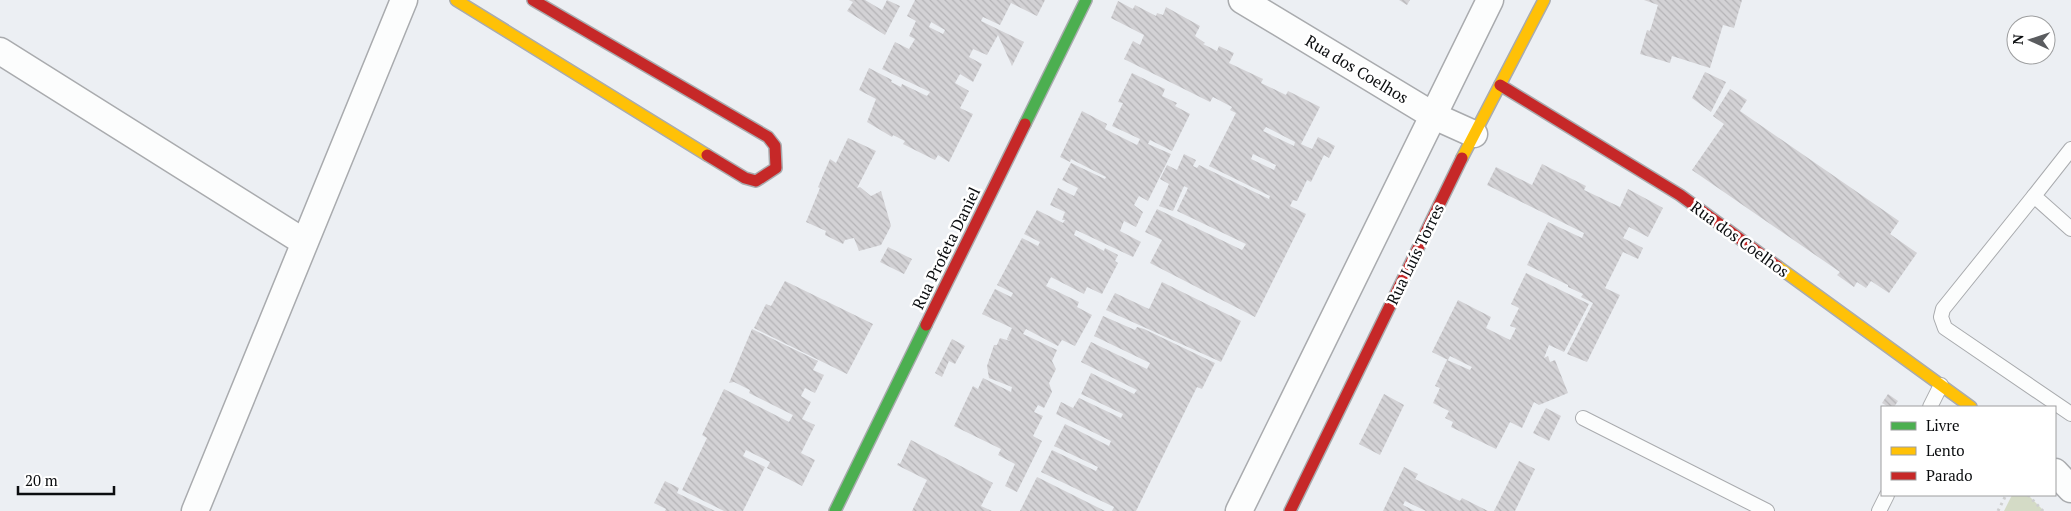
<svg xmlns="http://www.w3.org/2000/svg" width="2071" height="511" font-family="'PT Serif',serif">
<style>
.green{fill:#d4dbc6}
.building{fill:url(#building-back-hatch);fill-rule:evenodd}
.lines{fill:none;stroke-linecap:round;stroke-linejoin:round}
.lane-casing{stroke:#a9abae;stroke-width:16}
.street-casing{stroke:#a9abae;stroke-width:29}
.fast-casing{stroke:#a9abae;stroke-width:14}
.slow-casing{stroke:#a9abae;stroke-width:14}
.jam-casing{stroke:#a9abae;stroke-width:14}
.path{stroke:#cecfd0;stroke-width:3;stroke-dasharray:2.5 4;stroke-linecap:butt}
.lane{stroke:#fcfdfd;stroke-width:14}
.street{stroke:#fcfdfd;stroke-width:26}
.fast{stroke:#4caf50;stroke-width:11}
.slow{stroke:#ffc107;stroke-width:11}
.jam{stroke:#c62828;stroke-width:11}
.labels{text-anchor:middle;dominant-baseline:central;stroke-width:5;stroke-linejoin:round;paint-order:stroke}
.street-label{font-size:16px;fill:#0b0d0f;stroke:#fff}
</style>
<defs>
<pattern id="building-back-hatch" width="6" height="6" patternUnits="userSpaceOnUse" patternTransform="scale(1.25)"><rect width="6" height="6" fill="#d3d2d5"/><path d="M-1 5l2 2M0 0l6 6M5-1l2 2" fill="none" stroke="#b4b3b6"/></pattern>
</defs>
<rect width="100%" height="100%" fill="#eceff3"/>
<!-- green -->
<polygon class="green" points="2012,495 2028,495 2044,511 2004,511"/>
<!-- building -->
<g class="building">
<polygon points="849,0 865,0 882,10 887,0 900,6 885,35 847,11 853,2"/>
<path d="M915,0H1045L1037,16L1011,3L1000,25L983,17L981,21L1024,42L1012,66L998,35L987,55L973,49L969,57L982,64L973,82L960,74L955,83L969,91L960,108L973,114L949,162L938,155L935,160L903,144L905,141L893,135L892,137L867,122L876,99L859,90L869,68L892,80L891,82L901,87L902,84L927,96L930,92L882,69L895,42L909,49L915,39L909,36L916,21L907,16ZM931,22L945,30L943,34L929,27Z"/>
<polygon points="1399,0 1410,0 1407,5"/>
<polygon points="1644,0 1742,0 1734,28 1723,25 1710,68 1672,56 1670,63 1640,54 1647,30 1650,31 1658,5"/>
<path d="M1118,1L1133,9L1135,5L1156,16L1157,13L1163,15L1166,7L1200,26L1195,36L1205,43L1203,44L1217,51L1219,46L1234,53L1229,63L1263,79L1261,83L1286,95L1288,91L1320,107L1301,144L1312,149L1318,137L1335,146L1329,158L1324,155L1311,182L1307,180L1297,201L1293,200L1290,206L1306,214L1255,317L1150,263L1162,240L1145,232L1157,209L1242,250L1246,244L1177,211L1188,188L1184,186L1173,211L1159,206L1169,184L1160,179L1167,165L1177,170L1184,154L1196,160L1193,166L1197,168L1199,165L1269,199L1270,196L1209,166L1236,113L1230,110L1232,107L1213,97L1210,102L1124,59L1133,41L1140,45L1144,35L1111,18ZM1266,127L1295,142L1294,146L1263,131ZM1253,154L1276,165L1274,170L1251,159Z"/>
<polygon points="1705,72 1726,82 1711,112 1692,98"/>
<polygon points="1132,73 1165,89 1162,96 1177,103 1175,106 1190,114 1172,151 1150,140 1148,144 1171,154 1148,201 1139,196 1134,205 1143,212 1136,227 1124,221 1120,231 1141,242 1133,257 1076,230 1074,235 1104,251 1105,248 1118,255 1115,261 1118,263 1102,294 1087,287 1084,294 1051,277 1046,286 1079,302 1077,307 1092,315 1075,346 1062,340 1058,346 1026,329 1023,334 1057,350 1052,361 1056,369 1049,383 1052,392 1044,408 1038,405 1034,412 1043,416 1033,436 1042,441 1017,492 1005,486 1015,464 998,455 1001,449 954,426 973,386 978,389 983,378 1011,392 1012,387 989,378 987,366 994,345 997,345 1000,338 1010,341 1007,339 1012,328 982,314 995,289 1011,297 1013,293 997,285 1022,238 1038,246 1040,242 1024,234 1037,210 1063,223 1065,220 1062,220 1065,212 1050,205 1058,188 1074,196 1078,188 1062,180 1071,163 1105,179 1106,177 1071,159 1070,162 1060,157 1082,111 1107,124 1105,129 1137,145 1140,139 1112,126 1123,103 1118,102"/>
<polygon points="1730,89 1747,100 1740,111 1899,221 1890,234 1917,253 1889,293 1871,281 1866,288 1857,282 1854,287 1837,275 1840,272 1692,170 1724,124 1713,116"/>
<polygon points="848,138 876,151 857,188 860,187 871,196 881,191 891,226 881,245 859,251 854,238 845,240 843,244 825,235 826,231 806,222 820,188 818,187 830,159 836,163"/>
<polygon points="1542,164 1586,186 1584,190 1620,207 1628,189 1663,208 1648,237 1629,227 1623,238 1643,248 1638,259 1623,252 1605,288 1620,295 1587,362 1567,354 1593,303 1581,297 1583,294 1568,287 1568,285 1527,265 1548,222 1582,238 1584,233 1487,185 1496,167 1532,185"/>
<polygon points="888,247 912,259 904,274 880,262"/>
<polygon points="1526,273 1589,304 1564,352 1549,345 1544,358 1548,356 1550,362 1555,360 1568,393 1539,405 1534,402 1522,428 1510,422 1496,449 1451,427 1453,422 1445,418 1449,411 1433,403 1440,388 1435,386 1447,360 1470,370 1472,367 1450,356 1448,360 1432,352 1458,300 1491,317 1486,328 1510,340 1516,328 1510,326 1519,308 1511,304"/>
<polygon points="785,281 873,324 847,374 754,328 766,304 771,306"/>
<polygon points="1162,282 1241,321 1221,362 1106,310 1115,293 1149,309"/>
<polygon points="1103,316 1135,330 1137,327 1144,329 1215,363 1202,389 1197,387 1136,511 1112,511 1114,507 1041,472 1052,450 1096,471 1098,467 1054,446 1065,424 1109,446 1111,441 1056,414 1061,402 1073,408 1079,398 1121,418 1123,414 1081,394 1091,373 1134,394 1137,390 1081,362 1091,342 1147,369 1150,363 1094,336"/>
<polygon points="752,329 818,361 813,370 824,375 815,393 805,388 801,396 811,402 802,419 815,425 801,453 815,460 802,486 767,468 770,462 746,450 743,456 765,467 743,511 724,511 682,490 707,438 702,435 724,389 789,422 793,415 749,393 750,390 734,382 729,383"/>
<polygon points="952,339 965,346 955,364 949,361 942,377 935,373"/>
<polygon points="1384,394 1404,405 1380,455 1359,444"/>
<polygon points="1888,394 1898,401 1894,407 1886,407 1887,406 1882,403"/>
<polygon points="1546,408 1561,416 1549,441 1533,433"/>
<polygon points="911,440 993,483 981,506 992,511 912,511 927,480 897,465 898,463 900,464"/>
<polygon points="1519,461 1535,469 1515,511 1494,511"/>
<polygon points="1404,467 1418,474 1415,479 1460,501 1462,498 1488,511 1426,511 1405,501 1403,505 1415,511 1383,511"/>
<polygon points="1037,477 1105,511 1020,511"/>
<polygon points="665,481 679,488 677,493 715,511 665,511 666,509 654,503"/>
</g>
<g class="lines">
<defs>
<g id="lane">
<polyline points="2071,149 2034,196 2071,229"/>
<polyline points="2034,196 1943,309 1941,317 1945,328 2071,414"/>
<polyline points="1930,407 1941,385"/>
<polyline points="1583,418 1767,511"/>
<polyline points="1879,511 1887,495"/>
</g>
<g id="street">
<polyline points="1242,0 1434,116 1474,134"/>
<polyline points="0,51 304,242"/>
<polyline points="2055,472 2071,489"/>
<polyline points="195,511 404,0"/>
<polyline points="1239,511 1490,0"/>
</g>
<g id="fast">
<polyline points="1025,124 1086,0"/>
<polyline points="835,511 926,325"/>
</g>
<g id="slow">
<polyline points="456,0 707,155"/>
<polyline points="1462,158 1544,0"/>
<polyline points="1777,266 1971,407"/>
</g>
<g id="jam">
<polyline points="533,0 768,137 775,146 776,168 756,181 745,178 707,155"/>
<polyline points="1500,85 1680,195 1777,266"/>
<polyline points="926,325 1025,124"/>
<polyline points="1290,511 1462,158"/>
</g>
</defs>
<!-- lane casing -->
<use href="#lane" class="lane-casing"/>
<!-- street casing -->
<use href="#street" class="street-casing"/>
<!-- fast casing -->
<use href="#fast" class="fast-casing"/>
<!-- slow casing -->
<use href="#slow" class="slow-casing"/>
<!-- jam casing -->
<use href="#jam" class="jam-casing"/>
<!-- path -->
<g class="path">
<polyline points="2028,495 2043,511"/>
<polyline points="1998,511 2006,495"/>
</g>
<!-- lane -->
<use href="#lane" class="lane"/>
<!-- street -->
<use href="#street" class="street"/>
<!-- fast -->
<use href="#fast" class="fast"/>
<!-- slow -->
<use href="#slow" class="slow"/>
<!-- jam -->
<use href="#jam" class="jam"/>
</g>
<g class="labels">
<!-- street labels -->
<g class="street-label">
<text transform="translate(1357 69) rotate(31)">Rua dos Coelhos</text>
<text transform="translate(1740 239) rotate(36)">Rua dos Coelhos</text>
<text transform="translate(946 248) rotate(-64)">Rua Profeta Daniel</text>
<text transform="translate(1415 254) rotate(-64)">Rua Luís Torres</text>
</g>
</g>
<!-- legend -->
<rect x="1881" y="406" width="175" height="90" fill="#ffffff" stroke="#9d9e9f"/>
<rect x="1891" y="422" width="25" height="8" fill="#4caf50" stroke="#9d9e9f"/>
<text x="1926" y="431" font-size="15" fill="#0b0d0f">Livre</text>
<rect x="1891" y="447" width="25" height="8" fill="#ffc107" stroke="#9d9e9f"/>
<text x="1926" y="456" font-size="15" fill="#0b0d0f">Lento</text>
<rect x="1891" y="472" width="25" height="8" fill="#c62828" stroke="#9d9e9f"/>
<text x="1926" y="481" font-size="15" fill="#0b0d0f">Parado</text>
<!-- north arrow -->
<g transform="translate(2031 40) rotate(273)"><circle r="24" fill="#ffffff" stroke="#9d9e9f"/>
<path d="M0-4L9 19L0 12L-9 19Z" fill="#5a5c5f"/>
<text y="-8" font-size="14" font-weight="bold" text-anchor="middle" fill="#0b0d0f">N</text>
</g>
<!-- scale -->
<path d="M18 486v8h96v-8" fill="none" stroke="#0b0d0f" stroke-width="2.5"/>
<text x="25" y="486" font-size="15" fill="#0b0d0f" stroke="#ffffff" stroke-width="4" paint-order="stroke">20 m</text>
</svg>
